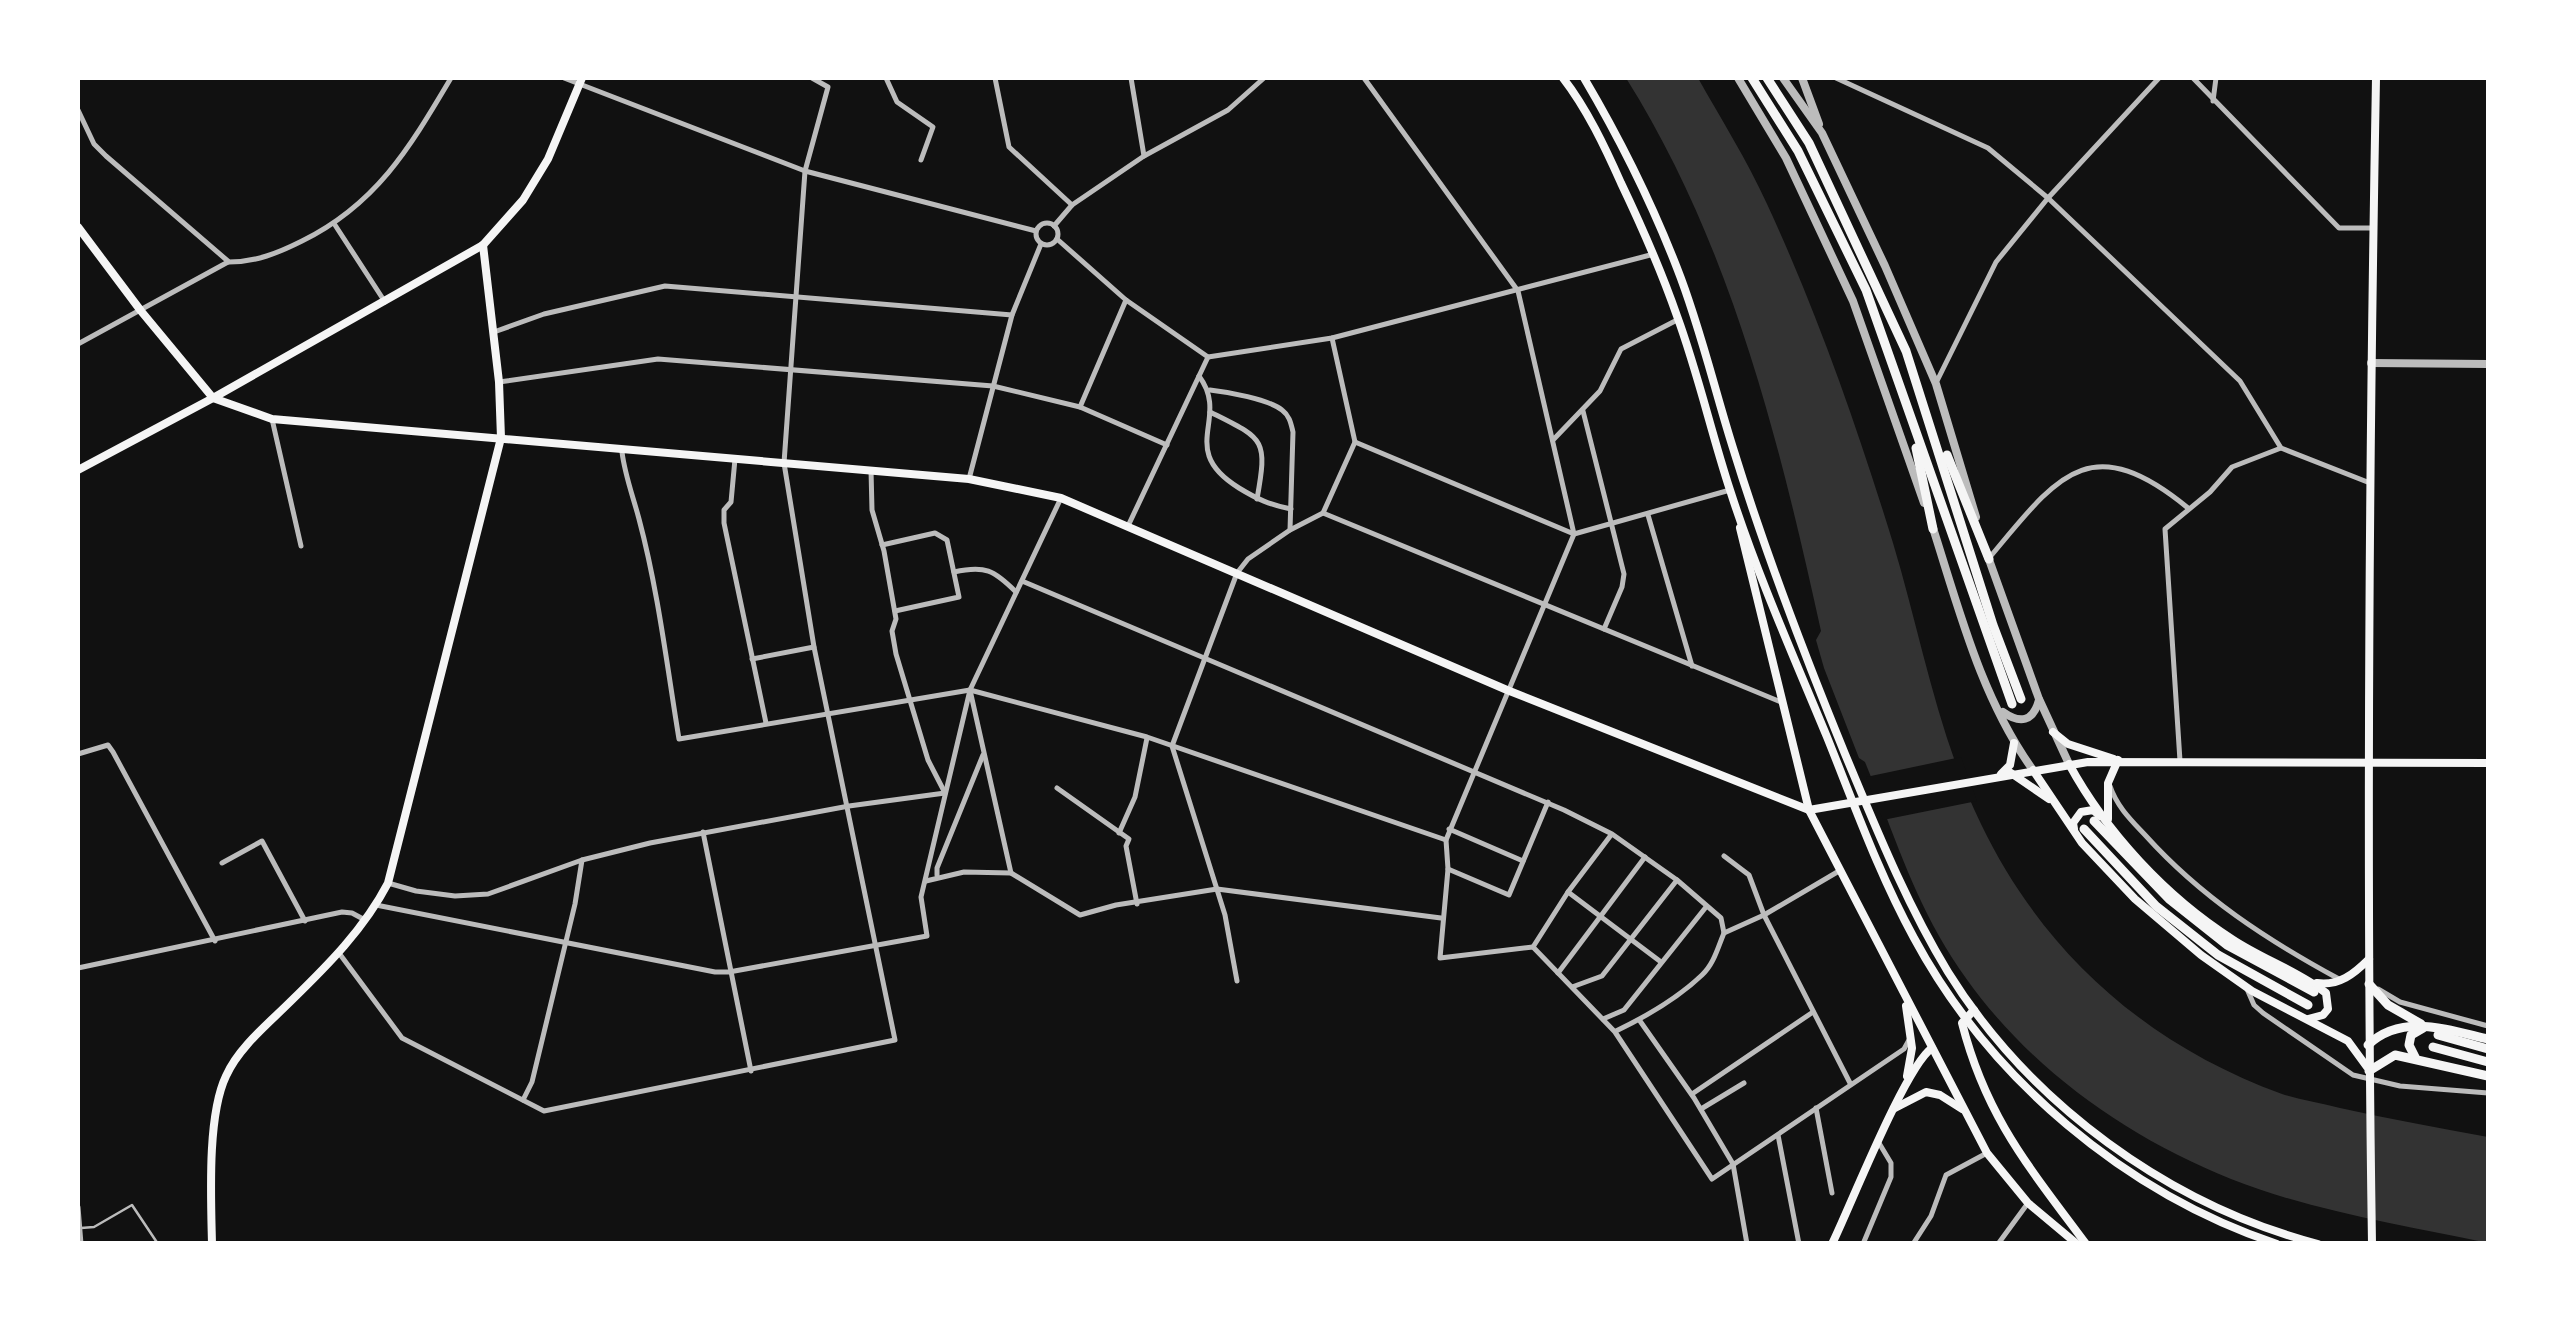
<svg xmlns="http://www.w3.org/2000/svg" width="2566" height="1321" font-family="Cabin,sans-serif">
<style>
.water{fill:#333}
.pier{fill:#111}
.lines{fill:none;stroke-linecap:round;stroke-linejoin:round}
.service{stroke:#bcbcbc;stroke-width:2.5}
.minor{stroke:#bcbcbc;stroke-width:5}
.tertiary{stroke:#bcbcbc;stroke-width:8}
.secondary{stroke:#f5f5f5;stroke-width:8}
.trunk{stroke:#f5f5f5;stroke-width:9}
</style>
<rect width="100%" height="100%" fill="#111"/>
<!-- water -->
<path class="water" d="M1626,78H1698C1721,119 1747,160 1767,204C1817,312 1858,429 1893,543C1921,636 1938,736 1981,824C2043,953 2147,1045 2282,1094C2300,1100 2321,1103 2340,1108C2390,1119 2439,1128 2488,1137V1243C2403,1225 2312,1211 2231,1179C2111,1131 2003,1049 1939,936C1907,879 1889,821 1865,762L1859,758L1824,668L1816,640L1821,631C1779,440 1731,245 1626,78Z"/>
<!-- pier -->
<polygon class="pier" points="1961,757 1977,801 1883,820 1866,777"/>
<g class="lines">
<!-- service -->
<polyline class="service" points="81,1228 94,1227 132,1205 158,1244"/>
<!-- minor -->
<g class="minor">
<polyline points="564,78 805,171 1036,231"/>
<polyline points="886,78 897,102 933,127 921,160"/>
<polyline points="995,78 1009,147 1072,205"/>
<polyline points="1131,78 1144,156"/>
<polyline points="1364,78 1518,291 1574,534 1446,840 1448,869 1440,958 1533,947 1615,1032 1712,1179 1904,1049 1909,1040"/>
<polyline points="1836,78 1988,148 2048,198 2240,381 2281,448 2370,483"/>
<polyline points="2193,78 2339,228 2374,228"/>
<polyline points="2213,101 2216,78"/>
<path d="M78,110L94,144L106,156L229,262C256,262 278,253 302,241C377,204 410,147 451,78"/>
<circle cx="1047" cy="234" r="11"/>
<polyline points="335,225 385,302"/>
<polyline points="1054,226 1072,205 1144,156 1228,110 1264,78"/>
<polyline points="1057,239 1126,300 1208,357 1332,338 1654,254"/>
<polyline points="494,332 544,314 665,286 1012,315"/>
<polyline points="78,344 228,262"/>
<path d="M1199,376C1231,419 1176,449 1239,488C1257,499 1270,505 1291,509"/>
<polyline points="499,382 658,359 993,386 1080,407 1167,445"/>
<polyline points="1936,383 1996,262 2048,198 2159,78"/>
<path d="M1210,390C1228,392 1268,399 1282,410C1290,416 1291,424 1293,432L1290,530"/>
<polyline points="1080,407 1126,300"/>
<polyline points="1583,411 1624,574 1622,587 1604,629"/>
<path d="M1210,412C1264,439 1268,438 1257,499"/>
<polyline points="272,419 301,546"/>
<polyline points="1553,440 1600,391 1621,349 1679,319"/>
<polyline points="1355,442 1574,534 1730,490"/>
<path d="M622,452C625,476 633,496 639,519C658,590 667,666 679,739L970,690L1147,737L1446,840"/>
<polyline points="735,459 731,502 724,510 724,523 766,723"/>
<polyline points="871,470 872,510 884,551 896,619 892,631 896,654 928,760 945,793"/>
<polyline points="969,479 1012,315 1041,244"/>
<polyline points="1323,513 1781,702"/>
<polyline points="1648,515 1692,666"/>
<polyline points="1128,526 1208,357"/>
<polyline points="882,545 935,533 947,540 959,597 895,611"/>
<path d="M1990,557C2057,477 2089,427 2188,508"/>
<path d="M954,572C985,565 994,570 1016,592"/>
<polyline points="1022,581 1564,810 1612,834 1677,880 1721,918 1724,933"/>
<polyline points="752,659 814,647"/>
<polyline points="78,754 108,745 113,752 215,941"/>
<polyline points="2180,761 2165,529 2210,492 2232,467 2281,448"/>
<path d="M2110,786C2117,807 2132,821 2146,836C2201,897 2267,940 2339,979"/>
<polyline points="1057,788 1129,839 1126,846 1137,904"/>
<polyline points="1449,829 1523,861"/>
<polyline points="703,832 751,1071"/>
<polyline points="1119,833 1135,797 1147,738"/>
<polyline points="1724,856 1749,875 1764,915 1850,1083"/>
<polyline points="222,863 262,841 305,921"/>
<polyline points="1448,869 1509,895 1548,802"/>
<polyline points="1011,873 970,690 1061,498"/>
<polyline points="937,875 937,868 983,755"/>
<polyline points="926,881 964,872 1011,873 1080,915 1116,905 1217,889 1441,918"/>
<polyline points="388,883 416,891 455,896 488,894 582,860 650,843 849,806 945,793"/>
<polyline points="1568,892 1661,962"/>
<polyline points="376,905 715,972 729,972 927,936 921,897 970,690"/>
<polyline points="1533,947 1568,892 1611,835"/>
<polyline points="339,953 402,1038 544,1111 895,1040 814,647 784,463 805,171 828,87 812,78"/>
<polyline points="78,968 342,912 352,913 365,920"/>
<polyline points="1558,973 1645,857"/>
<polyline points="1237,981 1225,915 1172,746 1237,573 1248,559 1290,530 1323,513 1355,442 1332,338"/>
<polyline points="1572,987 1602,976 1677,880"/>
<polyline points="2247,989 2254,1005 2263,1013 2353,1075 2400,1086 2488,1093"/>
<polyline points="2378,989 2400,1002 2488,1026"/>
<polyline points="1603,1019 1624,1010 1706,907"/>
<polyline points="1640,1021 1694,1098 1733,1164 1747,1244"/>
<path d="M1616,1031C1645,1017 1679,997 1702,975C1714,964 1718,947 1724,933L1764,915L1839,871"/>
<polyline points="1692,1094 1813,1012"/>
<polyline points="523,1100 532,1082 575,904 582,860"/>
<polyline points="1816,1108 1832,1193"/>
<polyline points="1701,1109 1744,1083"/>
<polyline points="1778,1135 1799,1244"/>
<polyline points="78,1207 81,1244"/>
<polyline points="1863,1244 1891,1177 1891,1163 1879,1143"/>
<polyline points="1913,1244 1931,1216 1946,1175 1987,1153"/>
<polyline points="1998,1244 2028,1203"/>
</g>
<!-- tertiary -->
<g class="tertiary">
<polyline points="1738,78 1786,158 1853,301 1924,503"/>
<polyline points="1783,78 1822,133 1885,266 1936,384 1976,517"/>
<polyline points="1802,78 1819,124"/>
<polyline points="2371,363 2488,364"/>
<path d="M1932,525C1959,609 1981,698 2033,770"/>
<polyline points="1987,554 2039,699 2069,764"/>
<path d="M2003,712C2020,724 2033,722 2039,700"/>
</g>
<!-- secondary -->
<g class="secondary">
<path d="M1563,78C1587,109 1605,147 1621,183C1642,227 1661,270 1677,316C1698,373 1711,432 1730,490C1757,574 1793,655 1827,737C1854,804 1879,874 1914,938C1990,1079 2125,1193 2277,1244"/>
<path d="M1584,78C1620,139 1651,201 1677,268C1700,326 1714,388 1733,448C1765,552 1804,654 1845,754C1876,828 1906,903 1948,972C2030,1104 2169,1205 2318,1244"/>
<polyline points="78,227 141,311 213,398 272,419 969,479 1061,498 1507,690 1809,810 2088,762 2488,763"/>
<polyline points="78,470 213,398 483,245 523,200 548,159 582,78"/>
<polyline points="1740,528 1809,810 1987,1153 2028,1203 2077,1244"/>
<polyline points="2053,732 2068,744 2114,759"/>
<path d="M2069,764C2106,832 2166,897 2232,939C2262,959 2298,971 2326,993L2328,1009L2323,1015L2308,1019"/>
<polyline points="2033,770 2082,843 2135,899 2201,955 2252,991 2348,1041 2367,1067"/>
<polyline points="2011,773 2049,799"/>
<polyline points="2001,774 2010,765 2014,743"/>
<polyline points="2108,819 2108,783 2118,760"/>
<polyline points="2074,829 2073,823 2081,812 2093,810 2100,816"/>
<path d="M2317,983C2339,986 2354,974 2369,959"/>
<polyline points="1906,1006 1912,1048 1907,1076"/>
<path d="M1974,1010L1962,1023C1986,1117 2029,1167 2086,1244"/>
<polyline points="1895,1108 1926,1092 1940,1095 1962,1109"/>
<path d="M212,1244C211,1198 207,1116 226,1076C239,1047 269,1023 291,1001C328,965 364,929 388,883L501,438L499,382L483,245"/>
<path d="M1832,1244C1851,1205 1905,1067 1932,1048"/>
<path d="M2372,1244C2366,855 2369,466 2376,78"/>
</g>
<!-- trunk -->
<g class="trunk">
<polyline points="1752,78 1798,151 1866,290 2012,704"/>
<polyline points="1767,78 1809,143 1906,351 1993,625 2021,699"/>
<polyline points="1916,448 1933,529"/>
<polyline points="1947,455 1989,559"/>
<polyline points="2094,821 2169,899 2227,945 2314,992"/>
<polyline points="2084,829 2156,906 2218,955 2308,1005"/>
<polyline points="2369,984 2388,1005 2421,1024"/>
<polyline points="2438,1035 2488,1049"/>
<path d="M2368,1045C2402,1013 2448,1030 2488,1039"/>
<polyline points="2433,1047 2488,1062"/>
<polyline points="2415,1057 2409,1045 2411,1035 2423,1028"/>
<polyline points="2369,1071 2395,1055 2488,1076"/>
</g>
</g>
<!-- border -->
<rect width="2566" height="1321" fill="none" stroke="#ffffff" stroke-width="160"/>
</svg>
